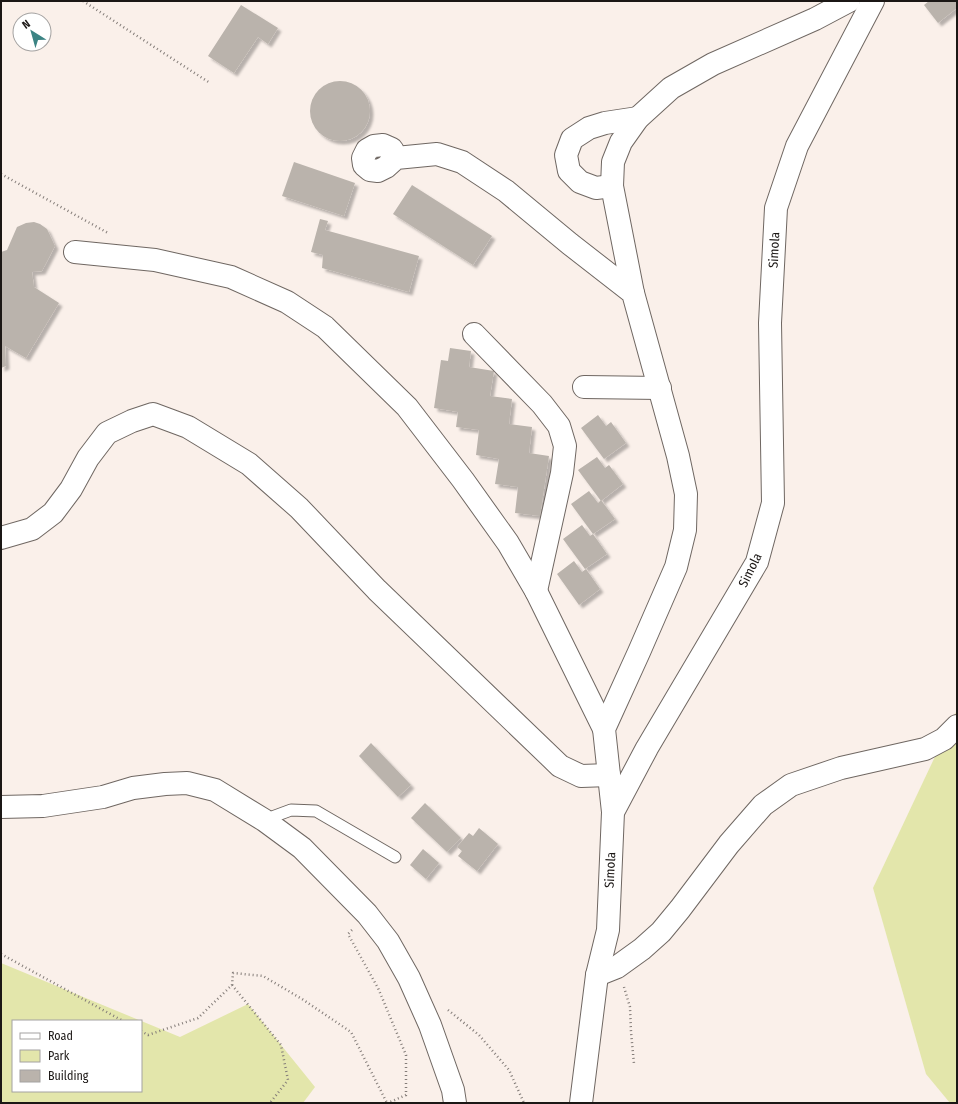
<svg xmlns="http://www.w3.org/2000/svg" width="958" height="1104" font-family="'Fira Sans Condensed',sans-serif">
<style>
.green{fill:#e3e6ab;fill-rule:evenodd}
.building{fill:#bab3ac;filter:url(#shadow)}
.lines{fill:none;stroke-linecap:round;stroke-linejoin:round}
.service-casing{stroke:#6f6762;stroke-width:13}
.minor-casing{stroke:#6f6762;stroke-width:24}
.path{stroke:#847d79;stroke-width:2.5;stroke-dasharray:1 3;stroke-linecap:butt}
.service{stroke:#fff;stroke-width:11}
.minor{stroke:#fff;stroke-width:22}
.labels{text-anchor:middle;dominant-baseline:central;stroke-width:3;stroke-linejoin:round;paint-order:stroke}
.street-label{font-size:13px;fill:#1b1715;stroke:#fff}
</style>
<defs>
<filter id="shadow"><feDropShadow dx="3.5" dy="3.5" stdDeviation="1" flood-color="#0004"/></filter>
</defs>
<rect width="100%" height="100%" fill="#faf0ea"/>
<!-- green -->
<g class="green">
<polygon points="957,710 957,1103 950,1103 926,1074 873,888"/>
<path d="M1,963L180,1037L248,1004L315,1087L303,1103H1ZM13,1021H141V1091H13Z"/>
</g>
<!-- building -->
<g class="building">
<polygon points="929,1 957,1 957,8 938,23 924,5"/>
<polygon points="241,5 278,28 268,44 258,37 234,73 208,56"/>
<circle cx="340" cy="111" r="30"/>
<polygon points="294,162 355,183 344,216 282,196"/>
<polygon points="412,185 492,236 473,265 393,214"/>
<polygon points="320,219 328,221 325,230 419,256 409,292 322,268 323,255 311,252"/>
<polygon points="34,222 40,224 47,229 55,246 42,271 32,272 34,287 59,303 26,358 5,346 6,366 1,368 1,252 7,250 17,227 26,223"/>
<polygon points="450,348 471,351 469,367 494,371 490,396 512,399 509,424 532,427 529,453 549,456 540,516 515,513 518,487 495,484 499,459 476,455 479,430 456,427 458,412 434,408 441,360 448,361"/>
<polygon points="598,415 606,426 611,422 626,443 604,459 581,428"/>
<polygon points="597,457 605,468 609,465 623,484 601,501 578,470"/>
<polygon points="589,491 598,503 601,500 615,519 593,534 571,504"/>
<polygon points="582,525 590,536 593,534 607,554 585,569 563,539"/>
<polygon points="574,561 582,572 586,569 600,589 579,605 557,574"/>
<polygon points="371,743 411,785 398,797 359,756"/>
<polygon points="425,803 461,838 447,852 411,818"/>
<polygon points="479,828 498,844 477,871 458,856 462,851 457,847 469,833 473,836"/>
<polygon points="423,849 439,863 426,879 410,865"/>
</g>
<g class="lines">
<defs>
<polyline id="service" points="264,820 291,810 316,811 395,857"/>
<g id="minor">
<polyline points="396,158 392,149 383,145 374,146 367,150 363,158 364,165 370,170 378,171 386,167 396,158 437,154 462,162 506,191 570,244 633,293 678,456 686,494 685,530 676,567 639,652 604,729 613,812"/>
<polyline points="612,186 596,188 580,182 569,171 566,155 572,139 589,128 605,123 638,118"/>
<polyline points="75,252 155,260 231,277 287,302 325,327 407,407 463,480 508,543 536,591 604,729"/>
<polyline points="633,293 612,186 613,162 621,142 638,118 671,88 713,64 815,19 849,1"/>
<polyline points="474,334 542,404 559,426 565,446 562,473 536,591"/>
<polyline points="584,387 660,388"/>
<polyline points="1,538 32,529 53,513 71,489 88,458 107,433 132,421 153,414 188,427 249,464 299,508 377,590 560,766 581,776 609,775"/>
<polyline points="1,807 43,806 103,797 133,788 165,784 187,783 215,790 264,820 302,848 367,914 388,941 409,978 430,1025 453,1090 455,1103"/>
<polyline points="597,975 617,967 642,949 661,932 680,909 729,844 763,805 791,785 841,768 925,749 944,739 957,726"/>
<polyline points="581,1103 597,975 608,930 613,812 647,748 757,562 773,503 770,323 776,208 797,146 873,1"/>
</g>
</defs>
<!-- service casing -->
<use href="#service" class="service-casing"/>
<!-- minor casing -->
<use href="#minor" class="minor-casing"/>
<!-- path -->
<g class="path">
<polyline points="83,1 210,83"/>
<polyline points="1,174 108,233"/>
<polyline points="352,930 348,934 378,988 406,1055 406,1095 388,1103"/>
<polyline points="1,954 123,1021"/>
<polyline points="232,985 281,1045 288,1080 270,1103"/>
<polyline points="624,987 630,1007 631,1032 634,1064"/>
<polyline points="448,1010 479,1035 509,1070 524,1103"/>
<polyline points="141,1031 148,1035 198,1018 232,985 233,973 263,976 302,999 351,1032 387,1103"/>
</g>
<!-- service -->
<use href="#service" class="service"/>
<!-- minor -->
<use href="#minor" class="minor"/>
</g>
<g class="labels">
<!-- street labels -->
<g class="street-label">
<text transform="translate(774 250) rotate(-87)">Simola</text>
<text transform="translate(750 570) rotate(-64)">Simola</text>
<text transform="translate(610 870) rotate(-87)">Simola</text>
</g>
</g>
<!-- border -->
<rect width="958" height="1104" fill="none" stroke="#1b1715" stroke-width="4"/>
<!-- legend -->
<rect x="12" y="1020" width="130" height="72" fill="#ffffff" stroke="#a4a2a1"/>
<rect x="20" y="1033" width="20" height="6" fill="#ffffff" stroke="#a4a2a1"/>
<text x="48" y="1040" font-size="12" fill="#1b1715">Road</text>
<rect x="20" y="1050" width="20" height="12" fill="#e3e6ab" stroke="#a4a2a1"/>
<text x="48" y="1060" font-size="12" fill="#1b1715">Park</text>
<rect x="20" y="1070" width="20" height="12" fill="#bab3ac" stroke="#a4a2a1"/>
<text x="48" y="1080" font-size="12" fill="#1b1715">Building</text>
<!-- north arrow -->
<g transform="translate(32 32) rotate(323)"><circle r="19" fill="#ffffff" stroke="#a4a2a1"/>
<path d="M0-3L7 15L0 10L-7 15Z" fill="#3c8484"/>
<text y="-6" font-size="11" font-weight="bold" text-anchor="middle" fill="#1b1715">N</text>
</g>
</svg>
